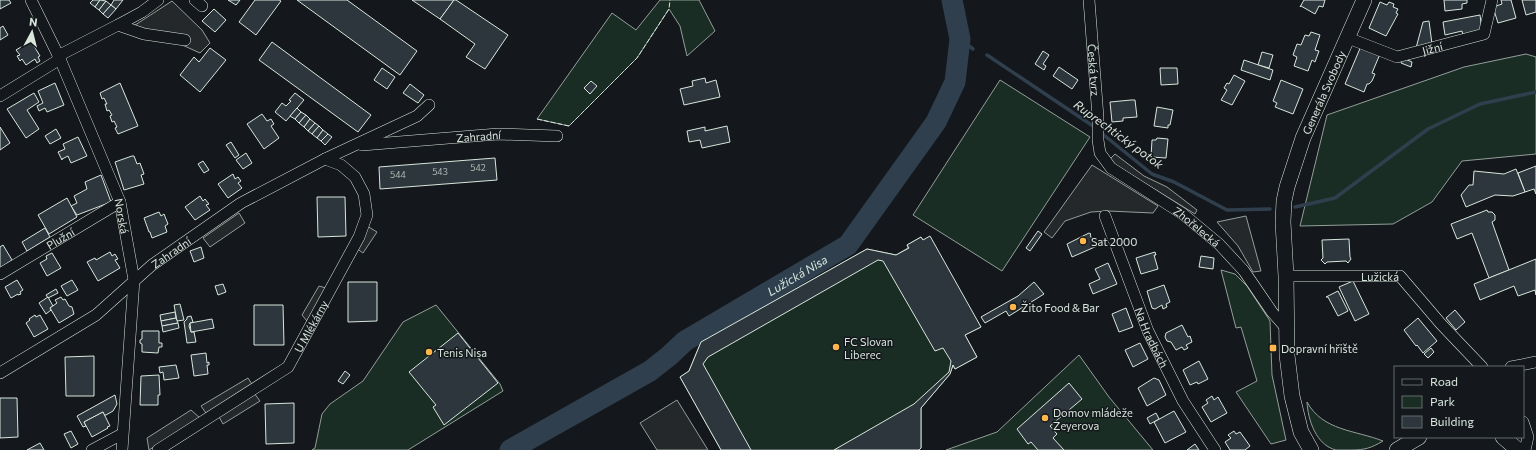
<svg xmlns="http://www.w3.org/2000/svg" width="1536" height="450" font-family="Commissioner,sans-serif">
<style>
.green{fill:#1a2d24;stroke:#939e99}
.parking{fill:#24282b;stroke:#939e99}
.lines{fill:none;stroke-linecap:round;stroke-linejoin:round}
.stream{stroke:#2f3f4d;stroke-width:3.5}
.river{stroke:#2f3f4d;stroke-width:21}
.building{fill:#2c363c;stroke:#d8e6dc}
.street-casing{stroke:#d8e6dc;stroke-width:12}
.secondary-casing{stroke:#d8e6dc;stroke-width:16}
.street{stroke:#14181c;stroke-width:11}
.secondary{stroke:#14181c;stroke-width:15}
.fence{stroke:#d8e6dc;stroke-width:1;stroke-dasharray:5 2;stroke-linecap:butt}
.poi-dot{fill:#ffb74d;stroke:#14181c;stroke-width:1.5}
.labels{text-anchor:middle;dominant-baseline:central;stroke-width:3;stroke-linejoin:round;paint-order:stroke}
.number-label{font-size:9px;fill:#adbab4}
.street-label{font-size:11px;fill:#d8e6dc;stroke:#14181c}
.poi-label{font-size:11px;fill:#d8e6dc;stroke:#14181c;text-anchor:start}
.water-label{font-size:12px;font-style:italic;fill:#d8e6dc;stroke:#14181c}
</style>
<rect width="100%" height="100%" fill="#14181c"/>
<!-- green -->
<g class="green">
<polygon points="660,0 699,0 715,31 687,56 680,26 669,9 637,58 569,126 537,119 612,13 636,30"/>
<polygon points="1526,54 1536,57 1536,154 1462,161 1432,202 1393,224 1300,226 1327,115 1464,67"/>
<polygon points="1000,80 1090,137 1002,271 913,215"/>
<polygon points="921,237 981,327 965,335 977,357 955,369 953,365 950,374 921,408 921,448 919,450 721,450 680,377 689,371 701,342 867,249 896,255 908,248 907,245"/>
<polygon points="1221,270 1235,274 1247,286 1270,321 1272,375 1286,440 1271,444 1236,392 1257,381 1241,327 1236,328"/>
<polygon points="436,305 500,384 503,391 408,450 312,450 315,448 322,414 330,404 363,381 403,322"/>
<polygon points="1079,355 1109,397 1153,450 946,450 997,432"/>
<path d="M1307,402C1323,431 1355,430 1383,441C1371,448 1365,450 1351,450C1346,450 1341,450 1336,450C1316,445 1308,420 1307,402Z"/>
</g>
<!-- parking -->
<g class="parking">
<polygon points="172,1 202,30 210,43 200,53 180,44 126,31"/>
<polygon points="1115,154 1144,176 1167,187 1197,210 1195,214 1117,166 1110,159"/>
<polygon points="1092,165 1158,206 1153,213 1108,211 1091,212 1065,221 1052,238 1044,232"/>
<polygon points="239,213 245,223 210,247 203,238"/>
<polygon points="1246,216 1261,271 1253,272 1238,246 1217,222"/>
<polygon points="367,226 377,232 363,253 356,248"/>
<polygon points="319,286 326,288 307,321 302,315"/>
<polygon points="248,378 253,386 206,413 201,406"/>
<polygon points="254,393 260,401 223,424 218,415"/>
<polygon points="677,400 708,450 657,450 640,423"/>
<polygon points="191,410 200,418 149,450 147,438"/>
</g>
<g class="lines">
<!-- stream -->
<g class="stream">
<polyline points="960,39 973,49"/>
<polyline points="987,55 1096,128"/>
<polyline points="1100,132 1152,174 1174,182 1227,210 1270,209"/>
<polyline points="1295,207 1335,198 1428,129 1480,104 1536,92"/>
</g>
<!-- river -->
<path class="river" id="s1" d="M510,450L650,371L669,356L685,341L848,245L936,122L955,82L960,39L952,0"/>
</g>
<!-- building -->
<g class="building">
<polygon points="0,0 9,0 11,3 0,9"/>
<polygon points="93,0 100,0 95,7 90,3"/>
<polygon points="100,0 106,1 99,10 95,7"/>
<polygon points="114,0 123,0 116,9 111,5"/>
<polygon points="228,0 240,0 236,5"/>
<polygon points="255,0 279,0 281,1 256,35 239,22"/>
<polygon points="297,0 347,0 417,51 400,75"/>
<polygon points="412,0 454,0 440,19"/>
<polygon points="454,0 456,0 508,35 485,69 466,57 475,44 440,19"/>
<polygon points="1304,0 1325,0 1323,7 1319,6 1315,14 1301,6 1300,7"/>
<polygon points="1444,0 1467,0 1467,3 1462,4 1462,9 1445,11"/>
<polygon points="1501,0 1511,0 1516,18 1498,23 1493,7 1502,4"/>
<polygon points="1522,0 1536,0 1536,12 1526,15"/>
<polygon points="106,1 111,5 103,14 99,10"/>
<polygon points="1380,2 1387,5 1389,2 1394,4 1393,7 1398,9 1396,13 1398,14 1386,36 1369,28"/>
<polygon points="111,5 116,9 108,18 103,14"/>
<polygon points="214,9 226,20 215,32 202,21"/>
<polygon points="1480,15 1482,31 1463,36 1462,31 1445,35 1443,22"/>
<polygon points="1429,21 1432,44 1416,48 1423,22"/>
<polygon points="3,26 8,35 0,40 0,28"/>
<polygon points="1311,32 1320,35 1315,50 1319,51 1315,62 1312,60 1308,71 1294,66 1297,57 1293,55 1297,44 1301,45 1305,35 1309,36"/>
<polygon points="31,41 40,56 38,57 40,61 37,63 35,59 26,65 22,59 20,61 17,56 20,55 16,50"/>
<polygon points="272,42 371,115 358,132 259,60"/>
<polygon points="1361,46 1380,54 1372,73 1375,74 1372,81 1369,84 1367,84 1364,92 1345,84"/>
<polygon points="210,48 226,60 200,92 180,75 194,57 199,62"/>
<polygon points="1043,51 1049,55 1043,64 1046,66 1044,70 1035,64"/>
<polygon points="1262,52 1273,55 1269,68 1258,65"/>
<polygon points="1403,58 1412,62 1411,67 1401,63"/>
<polygon points="1244,60 1273,70 1270,80 1241,70"/>
<polygon points="1059,67 1078,80 1072,89 1053,76"/>
<polygon points="382,68 395,77 387,89 374,80"/>
<polygon points="1160,68 1177,68 1178,84 1161,85"/>
<polygon points="1234,75 1245,81 1232,105 1221,100 1227,90 1224,88 1227,83 1229,84"/>
<polygon points="705,78 706,83 716,80 720,97 684,105 680,89 693,86 692,81"/>
<polygon points="1281,80 1303,89 1293,114 1275,107 1277,103 1273,101"/>
<polygon points="591,81 597,86 590,94 584,88"/>
<polygon points="55,83 64,105 47,112 45,108 39,111 37,106 43,103 38,91"/>
<polygon points="120,83 138,126 118,134 115,128 117,127 114,121 112,122 110,116 112,115 109,110 107,111 105,104 107,104 104,98 102,99 100,93"/>
<polygon points="410,84 424,95 418,103 403,93"/>
<polygon points="34,93 39,102 27,110 39,129 26,138 7,109"/>
<polygon points="295,93 304,100 286,121 275,112 282,103 286,106 291,101 289,100"/>
<polygon points="1131,100 1135,100 1137,117 1123,118 1123,121 1112,122 1110,102"/>
<polygon points="1157,107 1173,110 1170,125 1168,125 1168,128 1154,126"/>
<polygon points="297,108 301,112 295,119 290,116"/>
<polygon points="301,112 306,115 299,123 295,119"/>
<polygon points="262,114 267,121 271,119 274,124 271,126 279,138 264,149 247,124"/>
<polygon points="306,115 310,119 304,127 299,123"/>
<polygon points="310,119 315,123 308,131 304,127"/>
<polygon points="315,123 319,126 312,134 308,131"/>
<polygon points="319,126 323,130 317,138 312,134"/>
<polygon points="727,126 730,142 702,148 700,140 689,142 687,131 705,127 705,131"/>
<polygon points="0,127 10,143 0,150"/>
<polygon points="56,129 61,138 50,144 45,136"/>
<polygon points="323,130 328,134 321,141 317,138"/>
<polygon points="328,134 332,137 325,145 321,141"/>
<polygon points="78,137 87,156 71,163 68,156 62,159 62,160 58,152 65,149 63,144"/>
<polygon points="1157,138 1168,139 1166,158 1151,157 1152,140 1156,140"/>
<polygon points="231,142 239,155 235,158 226,145"/>
<polygon points="246,153 252,163 243,169 236,160"/>
<polygon points="132,156 134,156 137,164 140,163 144,174 141,175 144,184 124,190 115,162"/>
<polygon points="495,158 497,180 380,189 379,167"/>
<polygon points="203,161 209,170 204,173 198,164"/>
<polygon points="1536,166 1536,194 1534,189 1525,192 1518,173"/>
<polygon points="1516,169 1525,192 1513,196 1495,195 1466,207 1461,195 1469,185 1473,185 1474,171 1504,174"/>
<polygon points="233,174 235,179 238,177 241,181 238,183 242,188 228,198 218,184"/>
<polygon points="101,175 111,202 77,215 71,206 77,203 74,196 87,189 85,182"/>
<polygon points="200,196 203,201 205,199 209,204 206,205 210,210 195,220 185,207"/>
<polygon points="317,197 345,197 346,236 318,237"/>
<polygon points="67,198 77,217 49,234 38,215"/>
<polygon points="1487,210 1488,212 1492,212 1495,215 1495,220 1492,222 1509,270 1489,278 1472,233 1457,239 1451,224"/>
<polygon points="159,212 161,216 164,214 168,224 165,226 167,232 152,238 150,232 149,232 144,218"/>
<polygon points="45,228 50,237 27,251 22,242"/>
<polygon points="1038,231 1042,234 1030,251 1026,248"/>
<polygon points="1089,233 1091,234 1090,235 1095,245 1097,246 1072,257 1067,244"/>
<polygon points="930,236 981,327 965,335 977,357 955,369 953,365 950,374 921,408 921,448 919,450 834,450 914,404 949,372 951,361 943,348 935,351 883,261 878,260 708,357 703,364 751,450 721,450 680,377 689,371 701,342 867,249 896,255 909,248 907,245 921,237 923,240"/>
<polygon points="1349,239 1350,257 1351,259 1348,263 1346,261 1327,262 1325,264 1321,260 1323,258 1322,240"/>
<polygon points="3,245 12,260 0,268 0,247"/>
<polygon points="201,247 204,258 194,262 190,251"/>
<polygon points="110,252 112,256 115,254 118,259 115,260 120,268 98,281 87,262 95,258 96,260"/>
<polygon points="1155,252 1156,255 1154,255 1158,269 1141,274 1136,258"/>
<polygon points="52,253 61,268 47,276 40,263 47,259 46,256"/>
<polygon points="1201,256 1214,258 1213,269 1199,267"/>
<polygon points="1536,259 1536,295 1535,290 1518,296 1514,286 1480,300 1474,284"/>
<polygon points="1108,263 1117,284 1093,294 1089,284 1100,279 1095,269"/>
<polygon points="17,280 23,290 20,292 21,294 18,295 18,294 11,298 5,287"/>
<polygon points="72,280 78,290 67,296 61,286"/>
<polygon points="1353,281 1369,314 1355,321 1339,287"/>
<polygon points="348,282 377,282 377,321 348,322"/>
<polygon points="1034,282 1044,294 1009,316 1006,311 985,323 981,317 1018,296"/>
<polygon points="223,284 226,292 218,295 215,286"/>
<polygon points="1164,285 1170,302 1166,304 1167,307 1163,309 1162,305 1155,309 1152,308 1147,291"/>
<polygon points="56,289 58,293 48,298 46,295"/>
<polygon points="1338,291 1348,311 1338,316 1328,297 1326,297"/>
<polygon points="48,297 53,306 50,308 51,310 46,314 39,303"/>
<polygon points="61,297 63,300 65,299 69,306 72,307 74,314 59,323 50,308 57,303 55,300"/>
<polygon points="180,304 184,320 177,321 174,305"/>
<polygon points="254,305 283,305 284,345 254,345"/>
<polygon points="1126,308 1133,327 1119,332 1112,314"/>
<polygon points="1455,310 1465,322 1456,330 1446,318"/>
<polygon points="175,312 176,318 161,321 160,315"/>
<polygon points="35,315 36,317 40,315 48,329 34,337 26,323 30,320 29,319"/>
<polygon points="191,316 193,322 190,323 189,326 191,332 194,332 196,342 187,343 184,322 187,319 187,317"/>
<polygon points="176,318 178,323 162,326 161,321"/>
<polygon points="1418,318 1437,341 1423,353 1417,345 1416,346 1404,330"/>
<polygon points="212,319 214,328 191,332 190,323"/>
<polygon points="178,323 179,328 163,332 162,326"/>
<polygon points="1182,325 1188,337 1190,336 1192,342 1186,345 1188,348 1184,350 1182,347 1176,350 1171,342 1167,341 1165,337 1166,333"/>
<polygon points="142,331 159,331 159,343 162,343 162,347 159,347 158,353 142,352 142,344 140,343 140,340 142,339"/>
<polygon points="458,333 498,383 444,425 433,407 436,405 409,372"/>
<polygon points="1140,343 1148,359 1133,367 1125,350"/>
<polygon points="1431,348 1434,352 1428,358 1424,354"/>
<polygon points="206,353 207,363 209,362 209,365 207,365 208,374 194,376 191,355"/>
<polygon points="94,356 94,396 66,396 65,357"/>
<polygon points="1199,361 1208,379 1198,384 1197,382 1190,385 1183,370"/>
<polygon points="176,365 179,378 164,380 163,372 160,373 159,367"/>
<polygon points="345,371 350,375 343,384 338,381"/>
<polygon points="159,375 160,395 158,395 158,405 140,405 141,376"/>
<polygon points="1154,378 1159,380 1166,395 1147,406 1138,388"/>
<polygon points="1069,383 1082,399 1050,426 1057,434 1053,438 1064,450 1038,450 1031,442 1028,444 1017,429"/>
<polygon points="115,395 117,404 113,411 106,415 104,415 103,412 84,422 86,426 83,427 77,416"/>
<polygon points="1212,396 1214,400 1218,397 1227,413 1211,422 1202,407 1208,403 1206,400"/>
<polygon points="0,398 17,398 18,437 0,438"/>
<polygon points="294,403 294,443 266,444 265,404"/>
<polygon points="1174,411 1186,432 1165,443 1154,422"/>
<polygon points="103,412 110,426 107,427 108,428 92,437 84,422"/>
<polygon points="1156,413 1159,419 1150,424 1147,418"/>
<polygon points="71,431 78,444 71,448 64,434"/>
<polygon points="1234,431 1236,434 1240,432 1250,446 1245,450 1230,450 1225,442 1231,438 1228,435"/>
<polygon points="40,443 44,450 27,450"/>
<polygon points="1195,444 1199,450 1187,450"/>
</g>
<g class="lines">
<defs>
<g id="street">
<path id="s2" d="M31,0L60,59L120,202L134,280L122,450"/>
<polyline points="195,0 202,6"/>
<path id="s3" d="M1089,0L1098,117V140L1100,153L1111,168L1183,214L1219,244L1244,271L1272,312L1286,328"/>
<polyline points="118,25 142,12 158,0"/>
<path id="s4" d="M1348,38L1397,57L1484,34L1492,0"/>
<polyline points="58,56 118,25 144,34 185,40"/>
<polyline points="0,96 60,59"/>
<path id="s5" d="M362,145L498,134L557,136"/>
<path id="s6" d="M1105,216L1148,331L1183,401L1215,450"/>
<path id="s7" d="M0,274L120,202"/>
<path id="s8" d="M1286,276H1400L1441,324L1482,367"/>
<polyline points="1511,367 1536,362"/>
<path id="s9" d="M0,373L96,315L152,265L241,203L325,159L417,116L429,105"/>
<polyline points="1523,422 1528,437 1525,450"/>
<polyline points="92,450 122,434"/>
<path id="s10" d="M158,450L288,367L359,237L367,215L364,194L355,177L341,165L325,159"/>
</g>
<g id="secondary">
<polyline points="1503,437 1518,450"/>
<path id="s11" d="M1311,450L1301,432L1292,396L1287,355L1286,276L1283,222L1284,201L1287,187L1303,138L1364,0"/>
<polyline points="1397,450 1419,437"/>
</g>
</defs>
<!-- street casing -->
<use href="#street" class="street-casing"/>
<!-- secondary casing -->
<use href="#secondary" class="secondary-casing"/>
<!-- street -->
<use href="#street" class="street"/>
<!-- secondary -->
<use href="#secondary" class="secondary"/>
<!-- fence -->
<polyline class="fence" points="537,119 569,126 637,58 669,9 670,0"/>
</g>
<!-- markers -->
<g class="poi-dot">
<circle cx="1083" cy="241" r="4"/>
<circle cx="1013" cy="307" r="4"/>
<circle cx="836" cy="347" r="4"/>
<rect x="1269" y="344" width="8" height="8" rx="2"/>
<circle cx="429" cy="352" r="4"/>
<circle cx="1045" cy="418" r="4"/>
</g>
<g class="labels">
<!-- number labels -->
<g class="number-label">
<text x="478" y="167">542</text>
<text x="440" y="171">543</text>
<text x="398" y="174">544</text>
</g>
<!-- street labels -->
<g class="street-label">
<text stroke="none"><textPath href="#s4" startOffset="89">Jižní</textPath></text>
<text stroke="none"><textPath href="#s3" startOffset="70">Česká tvrz</textPath></text>
<text stroke="none"><textPath href="#s11" startOffset="369">Generála Svobody</textPath></text>
<text stroke="none"><textPath href="#s5" startOffset="117">Zahradní</textPath></text>
<text stroke="none"><textPath href="#s2" startOffset="235">Norská</textPath></text>
<text stroke="none"><textPath href="#s3" startOffset="276">Zhořelecká</textPath></text>
<text stroke="none"><textPath href="#s7" startOffset="70">Plužní</textPath></text>
<text stroke="none"><textPath href="#s9" startOffset="210">Zahradní</textPath></text>
<text stroke="none"><textPath href="#s8" startOffset="94">Lužická</textPath></text>
<text stroke="none"><textPath href="#s10" startOffset="201">U Mlékárny</textPath></text>
<text stroke="none"><textPath href="#s6" startOffset="130">Na Hradbách</textPath></text>
</g>
<!-- poi labels -->
<g class="poi-label">
<text x="1091" y="241">Sat 2000</text>
<text x="1021" y="307">Žito Food &amp; Bar</text>
<text x="844" y="341">FC Slovan<tspan x="844" dy="13">Liberec</tspan></text>
<text x="1281" y="348">Dopravní hřiště</text>
<text x="437" y="352">Tenis Nisa</text>
<text x="1053" y="412">Domov mládeže<tspan x="1053" dy="13">Zeyerova</tspan></text>
</g>
<!-- water labels -->
<g class="water-label">
<text transform="translate(1119 134) rotate(36)">Ruprechtický potok</text>
<text stroke="none"><textPath href="#s1" startOffset="337">Lužická Nisa</textPath></text>
</g>
</g>
<!-- legend -->
<rect x="1394" y="366" width="130" height="72" fill="#14181c" stroke="#626a69"/>
<rect x="1402" y="379" width="20" height="6" fill="#14181c" stroke="#626a69"/>
<text x="1430" y="386" font-size="12" fill="#d8e6dc">Road</text>
<rect x="1402" y="396" width="20" height="12" fill="#1a2d24" stroke="#626a69"/>
<text x="1430" y="406" font-size="12" fill="#d8e6dc">Park</text>
<rect x="1402" y="416" width="20" height="12" fill="#2c363c" stroke="#626a69"/>
<text x="1430" y="426" font-size="12" fill="#d8e6dc">Building</text>
<!-- north arrow -->
<g transform="translate(32 32) rotate(7)" stroke="#14181c" stroke-width="3" paint-order="stroke">
<path d="M0-3L7 15L0 10L-7 15Z" fill="#d8e6dc"/>
<text y="-6" font-size="11" font-weight="bold" text-anchor="middle" fill="#d8e6dc">N</text>
</g>
</svg>
